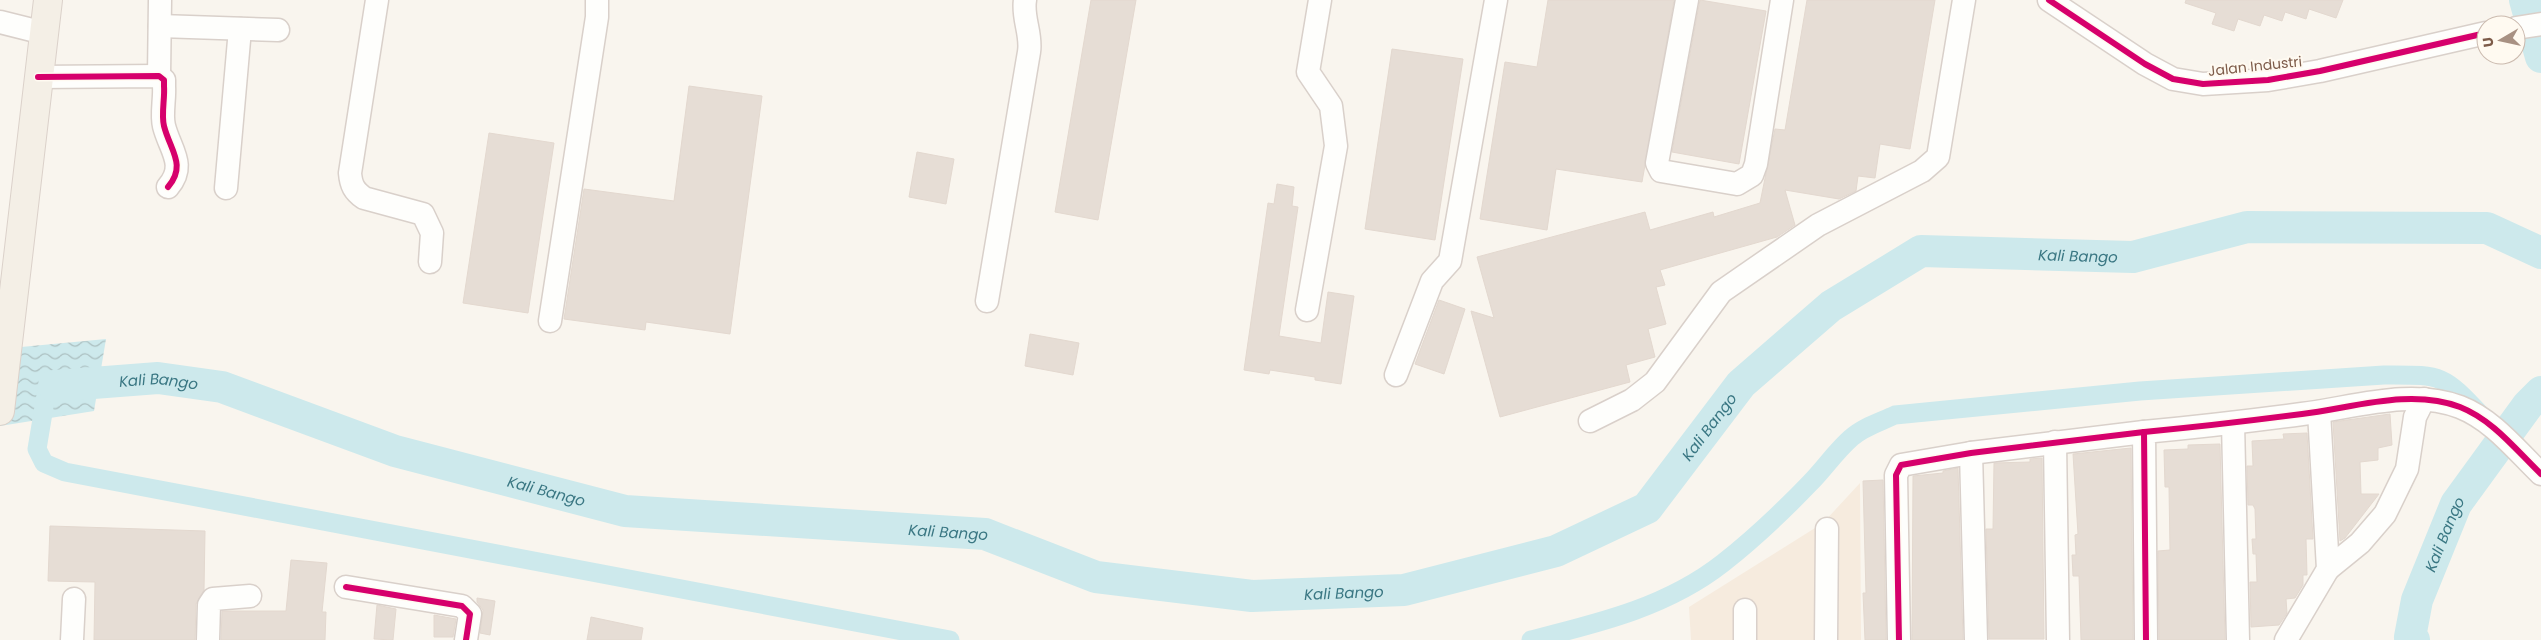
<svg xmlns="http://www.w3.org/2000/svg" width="2541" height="640" font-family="Poppins,sans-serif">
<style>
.residential{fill:#f6ebde}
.water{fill:url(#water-waves)}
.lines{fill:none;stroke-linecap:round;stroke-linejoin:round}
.canal{stroke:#cde9ec;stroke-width:19}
.river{stroke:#cde9ec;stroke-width:32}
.building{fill:#e6ddd5;stroke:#e3d8cf}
.minor-casing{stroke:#d9d0ca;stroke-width:25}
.major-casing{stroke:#dbd1ca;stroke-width:30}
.minor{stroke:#fefefc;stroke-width:22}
.major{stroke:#f4efe6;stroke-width:28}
.cycleway-casing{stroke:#fffaf1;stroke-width:9}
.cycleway{stroke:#d6006c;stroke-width:6}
.labels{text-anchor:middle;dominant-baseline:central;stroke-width:4;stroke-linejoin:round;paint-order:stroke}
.street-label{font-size:14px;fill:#7d5b49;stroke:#fffaf1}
.water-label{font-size:15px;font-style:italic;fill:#3a7783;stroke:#fffaf1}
</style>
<defs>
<pattern id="water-waves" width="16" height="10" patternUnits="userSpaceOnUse" patternTransform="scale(1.25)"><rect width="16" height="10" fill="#cde9ec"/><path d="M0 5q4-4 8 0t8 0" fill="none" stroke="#acc0c1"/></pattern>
</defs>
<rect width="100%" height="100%" fill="#f9f5ee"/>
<!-- residential -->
<polygon class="residential" points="1860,483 1861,640 1691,640 1689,607 1823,523"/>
<!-- water -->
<polygon class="water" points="106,339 94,411 0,426 0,349"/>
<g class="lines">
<!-- canal -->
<g class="canal">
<polyline points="46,395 37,449 44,463 65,472 950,640"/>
<path d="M1531,640C1599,623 1667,607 1723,563C1751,541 1786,508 1810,483C1824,469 1836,451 1851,438C1863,427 1880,422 1895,415L2140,391L2384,375C2441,375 2442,373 2481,415"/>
</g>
<!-- river -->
<g class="river">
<polyline points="2525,0 2541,57"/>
<path id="s1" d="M54,386L158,378L222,387L395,451L625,511L985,534L1096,577L1252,596L1404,590L1556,551L1647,508L1741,384L1831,306L1921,251L2133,257L2247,227L2487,228L2541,253"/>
<path id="s2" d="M2414,640L2410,637L2417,600L2456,504L2528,405L2541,392"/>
</g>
</g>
<!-- building -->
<g class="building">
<polygon points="1091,0 1136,0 1098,220 1055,212"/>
<polygon points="1548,0 1674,0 1642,182 1556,169 1547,230 1480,219 1505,62 1537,67"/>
<polygon points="1700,0 1766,11 1739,164 1672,152"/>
<polygon points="1807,0 1935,0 1910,149 1880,144 1875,178 1858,176 1856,191 1839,199 1785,190 1795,225 1777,237 1660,270 1665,285 1656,287 1666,324 1648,329 1655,357 1626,365 1630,382 1500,417 1471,311 1494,318 1477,257 1645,212 1650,230 1713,212 1714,217 1760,203 1775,129 1785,130"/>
<polygon points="2186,0 2343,0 2336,18 2309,9 2306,19 2285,12 2282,21 2264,15 2260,26 2238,19 2234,31 2212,24 2216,13 2185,3"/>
<polygon points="1392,49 1463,59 1435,240 1365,229"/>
<polygon points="689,86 762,96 730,334 646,322 645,330 564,319 584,189 674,201"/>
<polygon points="489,133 554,143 528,313 463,303"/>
<polygon points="917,152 954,159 946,204 909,197"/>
<polygon points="1277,184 1294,187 1292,206 1298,207 1279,336 1321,343 1328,292 1354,296 1341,384 1315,380 1315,377 1270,370 1269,374 1244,370 1268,203 1274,204"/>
<polygon points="1439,300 1465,309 1444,374 1415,364"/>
<polygon points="1030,334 1079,343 1073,375 1025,366"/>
<polygon points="2390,414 2392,445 2378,448 2378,460 2360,462 2361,494 2379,494 2345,538 2340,541 2333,422"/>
<polygon points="2307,433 2313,539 2306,539 2307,575 2303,575 2303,585 2295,598 2286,599 2287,613 2279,625 2251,627 2250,582 2257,582 2256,554 2253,554 2252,539 2256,539 2255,509 2253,505 2248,505 2247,466 2253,466 2252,441 2284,439 2283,434"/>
<polygon points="2220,444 2225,640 2159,640 2158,551 2170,550 2169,487 2165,487 2164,450 2188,449 2188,445"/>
<polygon points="2131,448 2133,640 2081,640 2079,576 2073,576 2072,555 2076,555 2075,535 2078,534 2073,454"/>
<polygon points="2042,458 2044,639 1989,639 1986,529 1993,529 1994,463 2030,462 2030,459"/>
<polygon points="1958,468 1963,640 1912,640 1913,476 1943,473 1943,471"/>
<polygon points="1883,480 1886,640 1865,640 1863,593 1866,593 1863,481"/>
<polygon points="50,526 205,531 204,590 196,604 195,640 94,640 95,582 48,581"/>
<polygon points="291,560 327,563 322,612 326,612 325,640 221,640 222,611 286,611"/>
<polygon points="477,598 495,601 490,635 480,633 483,610 477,602"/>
<polygon points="377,605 396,609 393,640 374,639"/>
<polygon points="434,615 456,619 453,637 434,637"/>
<polygon points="591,617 643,628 641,640 587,640"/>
</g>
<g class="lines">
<defs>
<g id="minor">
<path d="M377,0L350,173C351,185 354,191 364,198L423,214L432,233L430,262"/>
<polyline points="1687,0 1657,163 1661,171 1737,184 1752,175 1756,164 1782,0"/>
<polyline points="2049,0 2145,64 2173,79 2203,84 2268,80 2320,71 2486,33"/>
<polyline points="0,22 44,33"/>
<polyline points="160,26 278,30"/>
<polyline points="2516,28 2541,24"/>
<polyline points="159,76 160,0"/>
<path d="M38,77L159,76L164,80V86C165,99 161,114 164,126C170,150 187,165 168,187"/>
<polyline points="226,188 240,29"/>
<path d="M987,301L1029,52C1032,34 1022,18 1025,0"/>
<polyline points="1307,310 1336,146 1331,106 1308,72 1320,0"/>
<polyline points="550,321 597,17 597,0"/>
<polyline points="1396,375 1432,281 1450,261 1496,0"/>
<polyline points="1590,421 1632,400 1655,382 1721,292 1818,225 1922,171 1938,157 1964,0"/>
<polyline points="2233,423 2238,640"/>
<polyline points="2055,442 2058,640"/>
<polyline points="1971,453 1976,640"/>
<polyline points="2328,569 2360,543 2385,514 2407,469 2415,417 2424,399"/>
<polyline points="346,587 462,606 470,614 466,640"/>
<polyline points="1745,610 1745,640"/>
<polyline points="72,640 74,599"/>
<polyline points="208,640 209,605 213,599 250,596"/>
<polyline points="1826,640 1827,529"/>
<polyline points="1899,640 1896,475 1901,465 1971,453 2144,432"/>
<path d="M2146,640L2144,432C2197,427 2249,421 2302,414C2352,408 2410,388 2460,407C2493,420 2516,450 2541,474"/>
<polyline points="2286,640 2328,569 2319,412"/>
</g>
<polyline id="major" points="0,411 48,0"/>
</defs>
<!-- minor casing -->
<use href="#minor" class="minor-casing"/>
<!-- major casing -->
<use href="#major" class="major-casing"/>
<!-- minor -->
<use href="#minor" class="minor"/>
<!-- major -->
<use href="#major" class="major"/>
<defs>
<g id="cycleway">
<polyline points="2049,0 2145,64 2173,79 2203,84 2268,80 2320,71 2486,33"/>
<path d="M38,77L159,76L164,80V86C165,99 161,114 164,126C170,150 187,165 168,187"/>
<polyline points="346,587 462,606 470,614 466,640"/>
<polyline points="1899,640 1896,475 1901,465 1971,453 2144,432"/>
<path d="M2146,640L2144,432C2197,427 2249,421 2302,414C2352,408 2410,388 2460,407C2493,420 2516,450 2541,474"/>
</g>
</defs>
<!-- cycleway casing -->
<use href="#cycleway" class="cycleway-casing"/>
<!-- cycleway -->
<use href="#cycleway" class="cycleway"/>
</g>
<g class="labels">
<!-- street labels -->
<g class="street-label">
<text transform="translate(2255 66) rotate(-6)">Jalan Industri</text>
</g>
<!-- water labels -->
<g class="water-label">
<text stroke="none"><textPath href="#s1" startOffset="2175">Kali Bango</textPath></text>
<text stroke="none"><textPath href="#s1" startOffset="105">Kali Bango</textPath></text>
<text stroke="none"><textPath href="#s1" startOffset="1740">Kali Bango</textPath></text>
<text stroke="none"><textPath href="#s1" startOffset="510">Kali Bango</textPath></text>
<text stroke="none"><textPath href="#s1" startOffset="915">Kali Bango</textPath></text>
<text stroke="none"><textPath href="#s2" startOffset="114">Kali Bango</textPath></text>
<text stroke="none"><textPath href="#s1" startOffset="1320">Kali Bango</textPath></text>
</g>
</g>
<!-- north arrow -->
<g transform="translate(2501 40) rotate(261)"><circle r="24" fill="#fffaf1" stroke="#cbbaae"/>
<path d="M0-4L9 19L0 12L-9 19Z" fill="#a89183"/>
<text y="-8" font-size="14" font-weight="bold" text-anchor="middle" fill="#7d5b49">U</text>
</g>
</svg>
